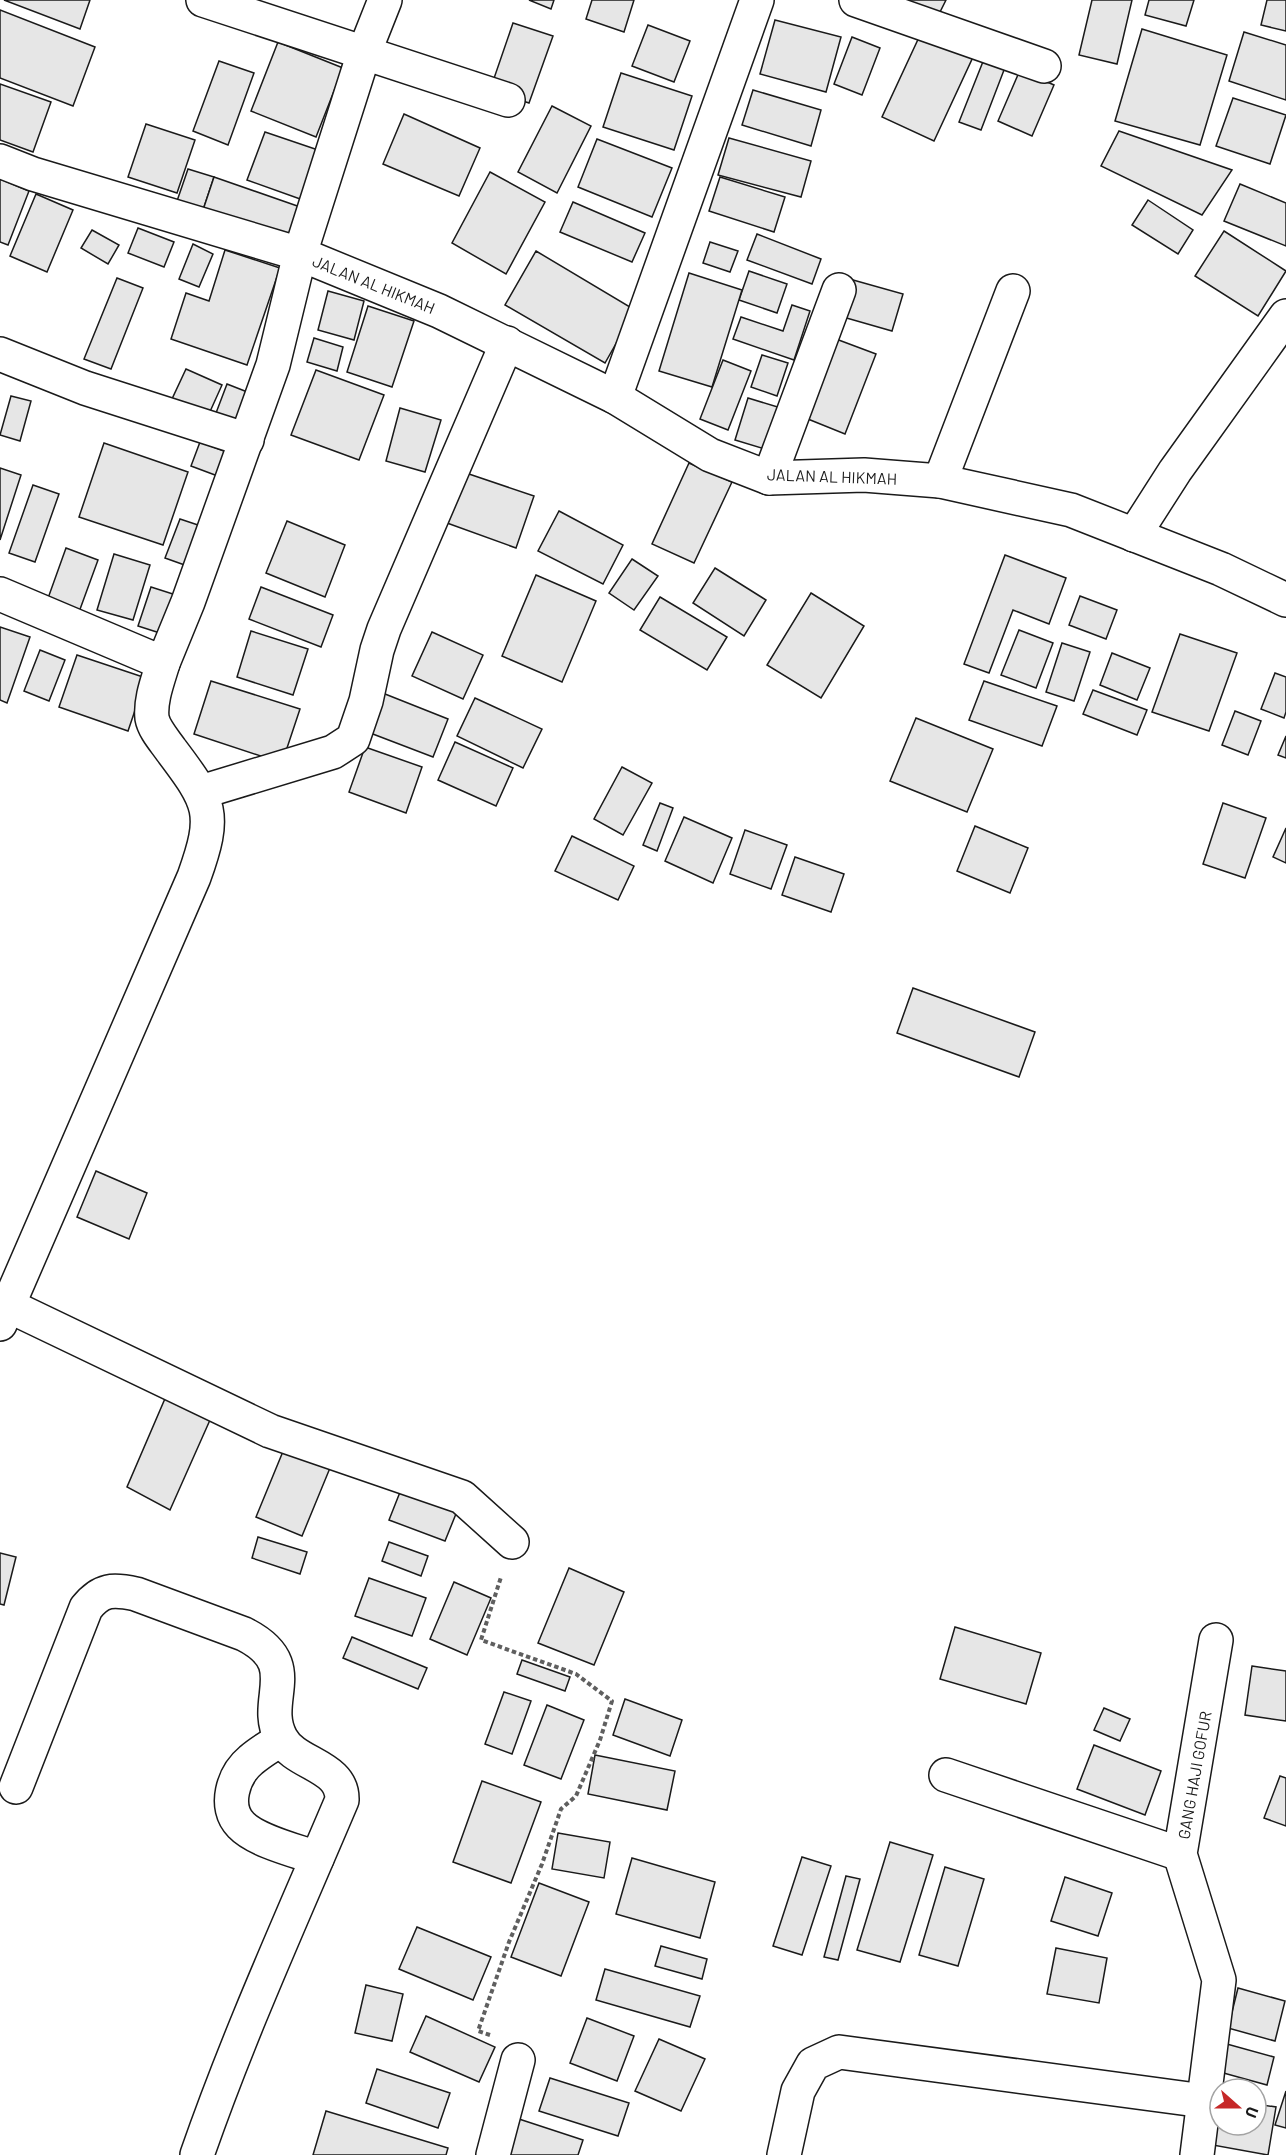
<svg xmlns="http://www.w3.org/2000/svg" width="1286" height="2155" font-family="Barlow,sans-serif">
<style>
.building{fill:#e6e6e6;stroke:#1a1a1a;stroke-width:1.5}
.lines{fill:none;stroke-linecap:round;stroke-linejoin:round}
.minor-casing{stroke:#1a1a1a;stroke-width:36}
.path{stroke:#5f5f5f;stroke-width:4;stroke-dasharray:4.5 3;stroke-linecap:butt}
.minor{stroke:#fff;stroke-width:33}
.labels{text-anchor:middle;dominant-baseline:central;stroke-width:4.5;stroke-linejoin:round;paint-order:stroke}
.street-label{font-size:16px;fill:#1a1a1a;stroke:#fff}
</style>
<rect width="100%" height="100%" fill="#fff"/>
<!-- building -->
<g class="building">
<polygon points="4,0 90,0 80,29"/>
<polygon points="529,0 554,0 551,9"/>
<polygon points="592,0 634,0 624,32 586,19"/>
<polygon points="889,0 946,0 935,22"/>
<polygon points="1092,0 1132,0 1117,64 1079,55"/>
<polygon points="1149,0 1194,0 1186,26 1145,15"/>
<polygon points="1267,0 1286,0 1286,31 1261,25"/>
<polygon points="0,10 95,47 73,106 0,78"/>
<polygon points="775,20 841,37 826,92 760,74"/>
<polygon points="513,23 553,36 529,103 490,90"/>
<polygon points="648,25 690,41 674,82 632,66"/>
<polygon points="1142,29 1227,55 1200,145 1115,121"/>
<polygon points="1244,32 1286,45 1286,100 1229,81"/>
<polygon points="921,33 973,57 934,141 882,117"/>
<polygon points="852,37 880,48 862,95 834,84"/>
<polygon points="278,42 343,68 316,137 251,111"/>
<polygon points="988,49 1009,57 981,130 959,122"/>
<polygon points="219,61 254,73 228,145 193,131"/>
<polygon points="1020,70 1054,85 1032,136 998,121"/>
<polygon points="621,73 692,96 674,150 603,127"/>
<polygon points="0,84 51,102 33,152 0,140"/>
<polygon points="753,90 821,110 811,146 742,125"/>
<polygon points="1233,98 1286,115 1270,164 1216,146"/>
<polygon points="552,106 591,126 557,193 518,172"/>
<polygon points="404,114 480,148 459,196 383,164"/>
<polygon points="146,124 195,140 177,193 128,177"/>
<polygon points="1119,131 1232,170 1202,215 1101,166"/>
<polygon points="265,132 321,151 303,200 247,180"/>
<polygon points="729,138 811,161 801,197 718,175"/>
<polygon points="597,139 672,168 652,217 578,187"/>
<polygon points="188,169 214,177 203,210 177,201"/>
<polygon points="490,172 545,202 506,274 452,243"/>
<polygon points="214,177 306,209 296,241 203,210"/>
<polygon points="720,177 785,197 774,232 709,211"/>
<polygon points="0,179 29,191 8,245 0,242"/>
<polygon points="1240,184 1286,203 1286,246 1224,221"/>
<polygon points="36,194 73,210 47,272 10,256"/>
<polygon points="1148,200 1193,230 1178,254 1132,225"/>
<polygon points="573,202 645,233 632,262 560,232"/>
<polygon points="138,228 174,242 164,267 128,253"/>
<polygon points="92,230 119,245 108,264 81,248"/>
<polygon points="1224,231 1286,271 1258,316 1195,276"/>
<polygon points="757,234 821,259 812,284 747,260"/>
<polygon points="710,242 738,251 730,272 703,263"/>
<polygon points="193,244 213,254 199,287 179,279"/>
<polygon points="225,250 280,268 247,365 171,339 186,293 209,301"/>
<polygon points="536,251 635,310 605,363 505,305"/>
<polygon points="749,271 787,284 777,313 739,300"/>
<polygon points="689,273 742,290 712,387 659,371"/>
<polygon points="117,278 143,288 111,369 84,359"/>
<polygon points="846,278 903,294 892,331 836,315"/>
<polygon points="328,291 364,301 354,340 318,330"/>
<polygon points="792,305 810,311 794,360 733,339 741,317 783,331"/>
<polygon points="368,306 414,321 392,387 347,372"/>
<polygon points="828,336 876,354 845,434 798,415"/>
<polygon points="314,338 343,347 337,371 307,362"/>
<polygon points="762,355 788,363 777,396 751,387"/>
<polygon points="723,360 751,371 728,430 700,419"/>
<polygon points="186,369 222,385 208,416 172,399"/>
<polygon points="316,370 384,395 359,460 291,435"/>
<polygon points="227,384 255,395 244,424 216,413"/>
<polygon points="11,396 31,401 20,441 0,435"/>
<polygon points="748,398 781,408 768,450 735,440"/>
<polygon points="400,408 441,420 425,472 386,461"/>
<polygon points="200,442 232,454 223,478 191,466"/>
<polygon points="104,443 188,472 163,545 79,517"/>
<polygon points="689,463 732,482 694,563 652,544"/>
<polygon points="0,468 21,475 0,540"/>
<polygon points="466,473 534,496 516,548 447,523"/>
<polygon points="33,485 59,494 35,562 9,553"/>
<polygon points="559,511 623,545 603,584 538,551"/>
<polygon points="180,519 207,528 193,568 165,558"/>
<polygon points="287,521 345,545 325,597 266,573"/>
<polygon points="66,548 98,560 79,612 47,601"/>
<polygon points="114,554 150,565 133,620 97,610"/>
<polygon points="1005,555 1066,578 1049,624 1013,610 989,673 964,664"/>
<polygon points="632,559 658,576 634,610 609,593"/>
<polygon points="715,568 766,600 744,636 693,603"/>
<polygon points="536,575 596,601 562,682 502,656"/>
<polygon points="151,587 176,595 163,634 138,626"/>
<polygon points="261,587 333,615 321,647 249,619"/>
<polygon points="811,593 864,626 821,698 767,665"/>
<polygon points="1080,596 1117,610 1106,639 1069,625"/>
<polygon points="660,597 727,637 707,670 640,630"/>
<polygon points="0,627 30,637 7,703 0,700"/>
<polygon points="1019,630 1053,643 1036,688 1001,675"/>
<polygon points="251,631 308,649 293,695 237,677"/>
<polygon points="432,632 483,655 463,699 412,676"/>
<polygon points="1180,634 1237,653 1209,731 1152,712"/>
<polygon points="1062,643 1090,652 1074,701 1046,692"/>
<polygon points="40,650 65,660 49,701 24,691"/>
<polygon points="1112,653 1150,668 1137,700 1100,685"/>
<polygon points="77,655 146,678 128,731 59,707"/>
<polygon points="1275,673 1286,677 1286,712 1284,718 1261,709"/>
<polygon points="211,681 300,709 282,763 194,734"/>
<polygon points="984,681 1057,706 1042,746 969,720"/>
<polygon points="1093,690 1147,710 1137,735 1083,714"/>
<polygon points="380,692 448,719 433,757 365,731"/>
<polygon points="475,698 542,729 523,768 457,736"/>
<polygon points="1235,711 1261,721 1248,755 1222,745"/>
<polygon points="916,718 993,749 967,812 890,781"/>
<polygon points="1286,736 1286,758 1278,755"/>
<polygon points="455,742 513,768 496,806 438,780"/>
<polygon points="365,747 422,767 406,813 349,792"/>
<polygon points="622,767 652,783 623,835 594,819"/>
<polygon points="660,803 673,808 657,851 643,845"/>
<polygon points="1223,803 1266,818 1245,878 1203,864"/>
<polygon points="684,817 732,838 713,883 665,861"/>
<polygon points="975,826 1028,848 1010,893 957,871"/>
<polygon points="1286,828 1286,863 1273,857"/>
<polygon points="745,830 787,845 771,889 730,874"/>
<polygon points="572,836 634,866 618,900 555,871"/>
<polygon points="795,857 844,874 831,912 782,895"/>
<polygon points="913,988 1035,1032 1019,1077 897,1033"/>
<polygon points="96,1171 147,1193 129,1239 77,1217"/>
<polygon points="167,1394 214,1411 170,1510 127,1487"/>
<polygon points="284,1449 330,1468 302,1536 256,1517"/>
<polygon points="404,1482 460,1504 445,1541 389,1520"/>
<polygon points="258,1537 307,1552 300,1574 252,1558"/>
<polygon points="389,1542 428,1556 421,1576 382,1561"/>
<polygon points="0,1553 16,1557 4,1605 0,1604"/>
<polygon points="569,1568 624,1592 594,1665 538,1643"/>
<polygon points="369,1578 426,1598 412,1636 355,1616"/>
<polygon points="454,1582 491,1598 467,1655 430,1639"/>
<polygon points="955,1627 1041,1653 1026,1704 940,1679"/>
<polygon points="352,1637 427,1668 418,1689 343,1658"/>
<polygon points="522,1660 570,1677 565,1691 517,1674"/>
<polygon points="1252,1666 1286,1671 1286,1721 1245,1715"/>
<polygon points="504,1692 531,1701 512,1754 485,1744"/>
<polygon points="625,1699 682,1720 670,1756 613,1735"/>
<polygon points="547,1705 584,1720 561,1779 524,1765"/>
<polygon points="1104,1708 1130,1719 1120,1741 1094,1730"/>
<polygon points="1094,1745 1161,1771 1145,1815 1077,1789"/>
<polygon points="595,1755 675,1771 667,1810 588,1794"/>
<polygon points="1280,1776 1286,1778 1286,1826 1264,1818"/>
<polygon points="482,1781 541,1802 511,1883 453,1862"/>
<polygon points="558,1833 610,1842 604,1878 552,1869"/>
<polygon points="890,1842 933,1855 900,1962 857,1950"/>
<polygon points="802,1857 831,1866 802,1955 773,1946"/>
<polygon points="632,1858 715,1882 700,1938 616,1914"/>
<polygon points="945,1867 984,1879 958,1966 919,1955"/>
<polygon points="846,1876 860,1879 838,1960 824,1957"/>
<polygon points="1065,1877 1112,1893 1098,1936 1051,1921"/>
<polygon points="539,1883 589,1902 561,1976 511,1957"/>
<polygon points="417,1927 491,1957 473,2000 399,1969"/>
<polygon points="661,1946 707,1959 702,1979 655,1966"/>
<polygon points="1056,1948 1107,1958 1099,2003 1047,1994"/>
<polygon points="605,1969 700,1996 690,2027 596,2000"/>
<polygon points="366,1985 403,1994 392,2041 355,2033"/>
<polygon points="1238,1988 1285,2001 1275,2041 1228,2028"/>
<polygon points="426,2016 495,2047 479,2082 410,2052"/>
<polygon points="587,2018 634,2036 617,2081 570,2063"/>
<polygon points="659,2039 705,2059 681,2111 635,2091"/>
<polygon points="1216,2041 1274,2057 1267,2085 1209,2069"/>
<polygon points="377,2069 450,2093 438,2128 366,2103"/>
<polygon points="550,2078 629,2103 618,2136 539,2111"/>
<polygon points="1286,2091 1286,2128 1275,2125"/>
<polygon points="1220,2098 1220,2125 1256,2125 1256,2104 1276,2107 1268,2155 1207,2144"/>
<polygon points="326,2111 448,2148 446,2155 313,2155"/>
<polygon points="519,2119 583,2140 578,2155 507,2155"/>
</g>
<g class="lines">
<defs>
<g id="minor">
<polyline points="203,0 508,100"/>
<polyline points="856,0 1044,66"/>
<polyline points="0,161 33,174 300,254 439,311 615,397 710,455 769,478 864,475 940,481 1071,510 1221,569 1286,600"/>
<polyline points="0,354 85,388 247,440"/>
<polyline points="615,397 757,0"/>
<polyline points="769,478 839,290"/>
<polyline points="940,481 1013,291"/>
<polyline points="1134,535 1175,471 1286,316"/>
<polyline points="0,594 163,663 188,602 273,365 300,254 364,53 385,0"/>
<polyline points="201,792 333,752 353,739 366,701 377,650 384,629 507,343"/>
<polyline points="7,1305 270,1431 462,1497 512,1542"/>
<path d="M0,1324L194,877C217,813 211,803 171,750C164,740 154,729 152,718C150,700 158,680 163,663"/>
<path d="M281,1739C271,1746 260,1752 251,1760C233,1775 223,1807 241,1825C256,1841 297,1851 317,1858"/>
<polyline points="946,1775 1180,1854"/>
<path d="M16,1787L86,1608C101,1589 113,1589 136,1594L244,1634C305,1665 260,1699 281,1738C295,1765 343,1765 342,1800C292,1918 239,2034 197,2155"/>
<polyline points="493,2155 518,2060"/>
<polyline points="784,2155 798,2091 813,2064 839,2052 1204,2101"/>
<polyline points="1197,2155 1219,1980 1180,1854 1216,1640"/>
</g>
</defs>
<!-- minor casing -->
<use href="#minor" class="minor-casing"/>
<!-- path -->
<polyline class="path" points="490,2035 478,2031 509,1942 542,1864 561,1809 576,1796 600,1740 612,1701 576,1674 481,1640 501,1577"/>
<!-- minor -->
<use href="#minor" class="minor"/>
</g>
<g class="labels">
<!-- street labels -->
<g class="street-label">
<text transform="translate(374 284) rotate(22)">JALAN AL HIKMAH</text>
<text transform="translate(832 476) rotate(2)">JALAN AL HIKMAH</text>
<text transform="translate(1194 1775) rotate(-80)">GANG HAJI GOFUR</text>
</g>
</g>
<!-- north arrow -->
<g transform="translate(1238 2107) rotate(111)"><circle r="28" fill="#ffffff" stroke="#a3a3a3" stroke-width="1.5"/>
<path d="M0-4.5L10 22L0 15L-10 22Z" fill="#c62828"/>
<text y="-9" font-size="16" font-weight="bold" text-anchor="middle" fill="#1a1a1a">U</text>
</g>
</svg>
